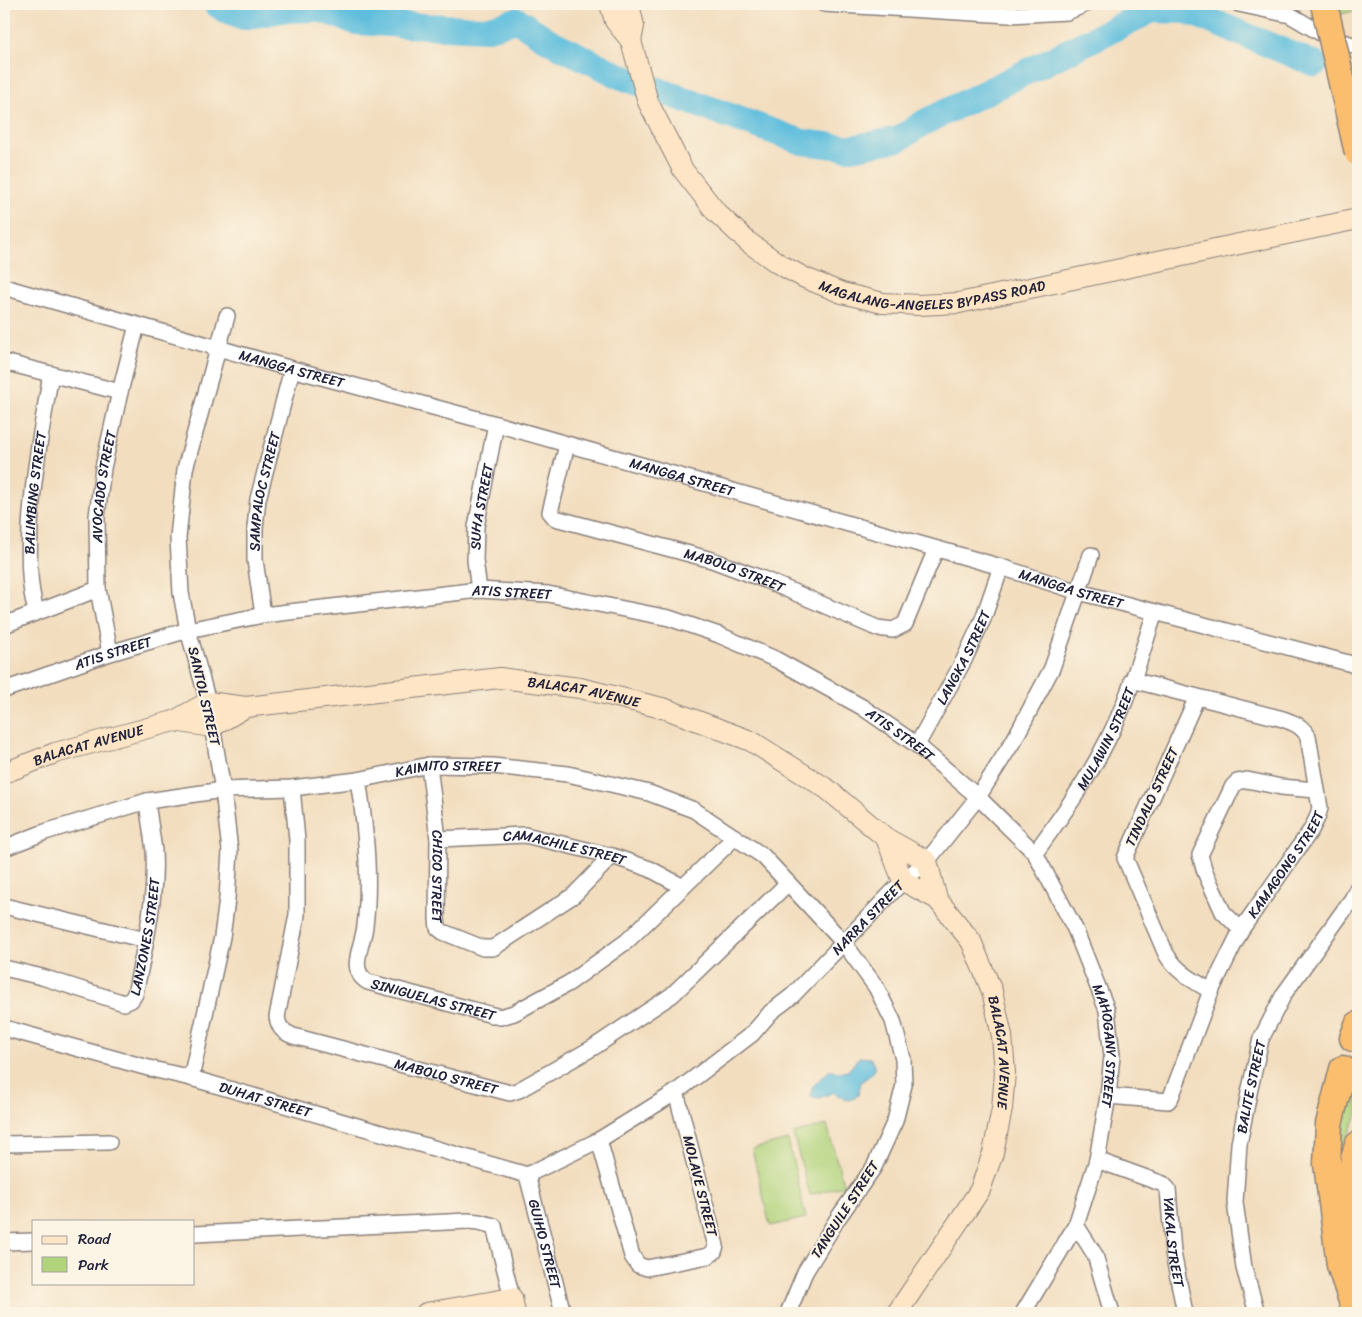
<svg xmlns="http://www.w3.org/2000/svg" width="1362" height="1317" font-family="Sriracha,sans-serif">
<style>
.green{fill:#b1d37c;stroke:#6a7a5c}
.water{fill:#5fbedd;stroke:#40708c}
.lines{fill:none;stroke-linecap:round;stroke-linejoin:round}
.stream{stroke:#5fbedd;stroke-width:4.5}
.river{stroke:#5fbedd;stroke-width:26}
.street-casing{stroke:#8a807c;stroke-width:18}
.secondary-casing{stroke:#8a807c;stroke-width:22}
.highway-casing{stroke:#8a807c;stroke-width:29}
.street{stroke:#fff;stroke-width:15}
.secondary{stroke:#fde5c5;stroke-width:20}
.highway{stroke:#fabe6e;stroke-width:26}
.highway-bridge-casing{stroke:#8a807c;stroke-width:29;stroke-linecap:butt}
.highway-bridge{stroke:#fabe6e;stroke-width:26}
.labels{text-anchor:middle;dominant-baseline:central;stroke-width:4;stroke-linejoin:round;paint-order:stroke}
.street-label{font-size:14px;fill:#22223b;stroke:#fcf5e5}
</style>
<rect width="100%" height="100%" fill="#fcf5e5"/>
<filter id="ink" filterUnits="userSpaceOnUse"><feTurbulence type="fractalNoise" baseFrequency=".02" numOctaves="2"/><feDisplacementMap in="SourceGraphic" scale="10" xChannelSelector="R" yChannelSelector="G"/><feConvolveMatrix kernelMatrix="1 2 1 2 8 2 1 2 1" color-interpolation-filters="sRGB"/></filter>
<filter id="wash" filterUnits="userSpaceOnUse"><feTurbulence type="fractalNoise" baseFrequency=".0096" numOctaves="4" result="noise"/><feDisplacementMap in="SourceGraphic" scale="20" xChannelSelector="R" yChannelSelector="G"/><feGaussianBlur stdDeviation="1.12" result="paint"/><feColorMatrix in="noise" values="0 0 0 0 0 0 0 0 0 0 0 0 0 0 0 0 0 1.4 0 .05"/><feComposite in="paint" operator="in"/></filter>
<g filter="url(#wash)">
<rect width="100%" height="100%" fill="#f2ddbe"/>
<!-- green -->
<g class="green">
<polygon points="1334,4 1358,4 1358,10 1337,15"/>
<polygon points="1358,1052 1358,1114 1345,1141 1334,1148 1339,1108"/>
<polygon points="827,1125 844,1186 810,1195 793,1134"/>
<polygon points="788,1140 806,1218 770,1226 752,1149"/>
</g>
<!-- water -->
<path class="water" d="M859,1057L870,1058C883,1070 869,1075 861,1082L858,1095L855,1098L847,1100C825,1088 839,1093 818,1098L811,1096L812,1087L828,1072L830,1070C850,1075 847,1071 859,1057Z"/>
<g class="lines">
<!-- stream -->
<polyline class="stream" points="1315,64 1331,69"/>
<!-- river -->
<polyline class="river" points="216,4 223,9 244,17 282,10 318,9 356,22 404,25 485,29 517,20 551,42 622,77 802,142 851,148 899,139 923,123 1152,10 1187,11 1315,64"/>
</g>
</g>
<g filter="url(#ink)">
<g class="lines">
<defs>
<g id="street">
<polyline points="824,4 1009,15 1067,12 1086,4"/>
<polyline points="1239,4 1290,15 1324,35 1358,47"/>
<path id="s1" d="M4,287L292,369L496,424L1001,567L1079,592L1352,664L1358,668"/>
<polyline points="4,362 120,392"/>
<path id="s2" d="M567,445L550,512L555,518L712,560L763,579L877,628L893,630L905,624L936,549"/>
<path id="s3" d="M479,590L475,560L476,527L496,424"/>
<path id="s4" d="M36,611C28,583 29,556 30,527C33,476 42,425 51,374"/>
<path id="s5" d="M263,615L255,560V528L258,499L292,369"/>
<polyline points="4,625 98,589"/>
<path id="s6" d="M110,653L98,589L97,516L103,468L120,392L137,325"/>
<path id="s7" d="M4,690L110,653L188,630L263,615L479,590L548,594L669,618L719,635L775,659L862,707L917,745L978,797L1035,853L1075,929L1107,1010L1112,1056L1108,1096L1097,1160L1076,1225L1023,1313"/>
<path d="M1197,697L1125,858L1166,954C1177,972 1192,980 1211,991"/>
<path id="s8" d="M917,745L964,660L983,619L1001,567"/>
<path id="s9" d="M429,765L438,839L437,919L438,928L443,932L483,948H493L574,895L612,856"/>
<path id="s10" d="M358,780C366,828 371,877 365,926C363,946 347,970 368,982L500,1017L514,1013L569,983L627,941L735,837"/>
<path id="s11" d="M292,788L297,840V915L277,1017C279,1028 282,1031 293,1036L510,1093L519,1090L594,1047L672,995L788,883"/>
<path id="s12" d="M438,839L525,835L612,856L650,869L683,887"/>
<path id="s13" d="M4,848L45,832L147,801L223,790L292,788L358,780L429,765L493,766L568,774L649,793L694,810L763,856L844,943L876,987L893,1021L903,1059L904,1085L895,1121L874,1167L838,1218L805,1272L788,1313"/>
<path id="s14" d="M1035,853C1061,817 1087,781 1107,741C1128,701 1141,655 1155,612"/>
<polyline points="4,906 146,940"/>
<polyline points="1241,930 1223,912 1205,872 1200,855 1233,786 1237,782 1247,780 1281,787 1316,790"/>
<path id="s15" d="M4,968L42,977L124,1003L131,1000L135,994C144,950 157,896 154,851C152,835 149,818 147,801"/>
<path id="s16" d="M4,1028L152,1069L191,1078L527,1175"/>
<polyline points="191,1078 222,937 227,899 230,851 223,790 208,702 188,630 181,593 178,538 185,469 227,316"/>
<path id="s17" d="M1108,1096L1168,1101L1171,1097L1211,991L1241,930L1311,830L1317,818L1320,808L1308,736C1301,725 1294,723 1283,719L1132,680"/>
<polyline points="599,1140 632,1256 638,1265 647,1268 708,1256 714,1252 716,1246 676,1092"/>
<polyline points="4,1144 109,1142"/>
<path id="s18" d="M1097,1160L1163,1184L1168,1189L1173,1253L1185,1313"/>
<path id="s19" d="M527,1175L599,1140L676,1092L752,1034L771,1012L792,996L903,881L927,861L978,797L1014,740L1052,668L1091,555"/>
<path id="s20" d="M527,1175L563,1313"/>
<polyline points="1076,1225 1095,1255 1112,1313"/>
<polyline points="194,1234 468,1221 479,1222 494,1226 512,1298"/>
<polyline points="4,1242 34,1241"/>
<path id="s21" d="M1257,1313L1244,1268L1235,1202L1239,1144L1249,1093L1261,1039L1284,994L1352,899L1358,887"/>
</g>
<g id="secondary">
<path id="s22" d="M610,4L615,21L631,41L648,102L683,170L716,212L748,242L779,264L805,278L842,293L883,303L919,305L959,303L1358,219"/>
<polyline points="629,4 634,26 631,41"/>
<polyline points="174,721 212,727 246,707"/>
<path id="s23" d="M4,773L55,753L174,721L208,702L246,707L500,678L580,688L666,709L751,741L827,789L886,838L927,861L937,899"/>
<path id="s24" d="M886,838L903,881L937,899L971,941L992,991L1002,1036L1005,1072L1002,1109L993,1153L980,1190L897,1313"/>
<polyline points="426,1313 512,1298 515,1313"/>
</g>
<g id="highway">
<polyline points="1353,1038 1358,1025"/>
<polyline points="1343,1069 1329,1124 1327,1164 1340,1265 1356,1313"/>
<path d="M1358,1145C1346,1181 1348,1220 1358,1255"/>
</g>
</defs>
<!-- street casing -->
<use href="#street" class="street-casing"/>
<!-- secondary casing -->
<use href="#secondary" class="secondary-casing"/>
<!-- highway casing -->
<use href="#highway" class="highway-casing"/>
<!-- street -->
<use href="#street" class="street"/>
<!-- secondary -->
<use href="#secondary" class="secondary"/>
<!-- highway -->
<use href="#highway" class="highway"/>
<defs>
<polyline id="highway-bridge" points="1324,4 1358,153"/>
</defs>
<!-- highway-bridge casing -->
<use href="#highway-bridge" class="highway-bridge-casing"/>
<!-- highway-bridge -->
<use href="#highway-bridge" class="highway-bridge"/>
</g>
</g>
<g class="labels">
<!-- street labels -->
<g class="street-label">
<text stroke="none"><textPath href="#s22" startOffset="479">MAGALANG-ANGELES BYPASS ROAD</textPath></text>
<text stroke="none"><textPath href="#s1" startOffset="299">MANGGA STREET</textPath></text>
<text stroke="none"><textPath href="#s1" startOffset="704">MANGGA STREET</textPath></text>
<text stroke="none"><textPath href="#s6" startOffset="168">AVOCADO STREET</textPath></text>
<text stroke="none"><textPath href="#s5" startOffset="125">SAMPALOC STREET</textPath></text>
<text stroke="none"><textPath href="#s4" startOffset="119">BALIMBING STREET</textPath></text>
<text stroke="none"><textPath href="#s3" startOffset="84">SUHA STREET</textPath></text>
<text stroke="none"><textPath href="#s2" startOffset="264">MABOLO STREET</textPath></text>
<text stroke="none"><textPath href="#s1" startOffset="1109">MANGGA STREET</textPath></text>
<text stroke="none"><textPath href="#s7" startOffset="520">ATIS STREET</textPath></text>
<text stroke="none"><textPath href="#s7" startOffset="115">ATIS STREET</textPath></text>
<text stroke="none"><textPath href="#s8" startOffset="99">LANGKA STREET</textPath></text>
<text stroke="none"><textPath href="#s23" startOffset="596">BALACAT AVENUE</textPath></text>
<text transform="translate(204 696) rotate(77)">SANTOL STREET</text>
<text stroke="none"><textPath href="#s7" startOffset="940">ATIS STREET</textPath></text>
<text stroke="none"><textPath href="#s14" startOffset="135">MULAWIN STREET</textPath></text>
<text stroke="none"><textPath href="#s23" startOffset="89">BALACAT AVENUE</textPath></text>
<text stroke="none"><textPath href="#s13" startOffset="454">KAIMITO STREET</textPath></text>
<text transform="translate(1152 797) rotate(-65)">TINDALO STREET</text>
<text stroke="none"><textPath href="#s12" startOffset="128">CAMACHILE STREET</textPath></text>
<text stroke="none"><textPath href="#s17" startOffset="326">KAMAGONG STREET</textPath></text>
<text stroke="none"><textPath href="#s9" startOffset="112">CHICO STREET</textPath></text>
<text stroke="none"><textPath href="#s19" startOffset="431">NARRA STREET</textPath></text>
<text stroke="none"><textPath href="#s15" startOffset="198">LANZONES STREET</textPath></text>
<text stroke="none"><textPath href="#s10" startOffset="275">SINIGUELAS STREET</textPath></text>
<text stroke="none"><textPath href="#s7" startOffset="1328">MAHOGANY STREET</textPath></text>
<text stroke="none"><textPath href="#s24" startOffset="255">BALACAT AVENUE</textPath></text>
<text stroke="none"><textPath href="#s11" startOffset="416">MABOLO STREET</textPath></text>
<text stroke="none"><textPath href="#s21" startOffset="230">BALITE STREET</textPath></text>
<text stroke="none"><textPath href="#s16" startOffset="271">DUHAT STREET</textPath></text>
<text transform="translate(700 1186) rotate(76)">MOLAVE STREET</text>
<text transform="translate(845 1210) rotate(-57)">TANGUILE STREET</text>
<text stroke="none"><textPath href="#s18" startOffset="131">YAKAL STREET</textPath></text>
<text stroke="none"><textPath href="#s20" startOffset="71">GUIHO STREET</textPath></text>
</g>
</g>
<!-- margin -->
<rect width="1362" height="1317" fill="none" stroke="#fcf5e5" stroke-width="20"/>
<!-- legend -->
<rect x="32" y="1220" width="162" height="65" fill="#fcf5e5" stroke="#a5a1a1"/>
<rect x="42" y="1236" width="25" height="8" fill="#fde5c5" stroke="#a5a1a1"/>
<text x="78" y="1244" font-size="15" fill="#22223b">Road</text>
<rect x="42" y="1257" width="25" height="15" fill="#b1d37c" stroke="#a5a1a1"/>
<text x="78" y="1270" font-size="15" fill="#22223b">Park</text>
</svg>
